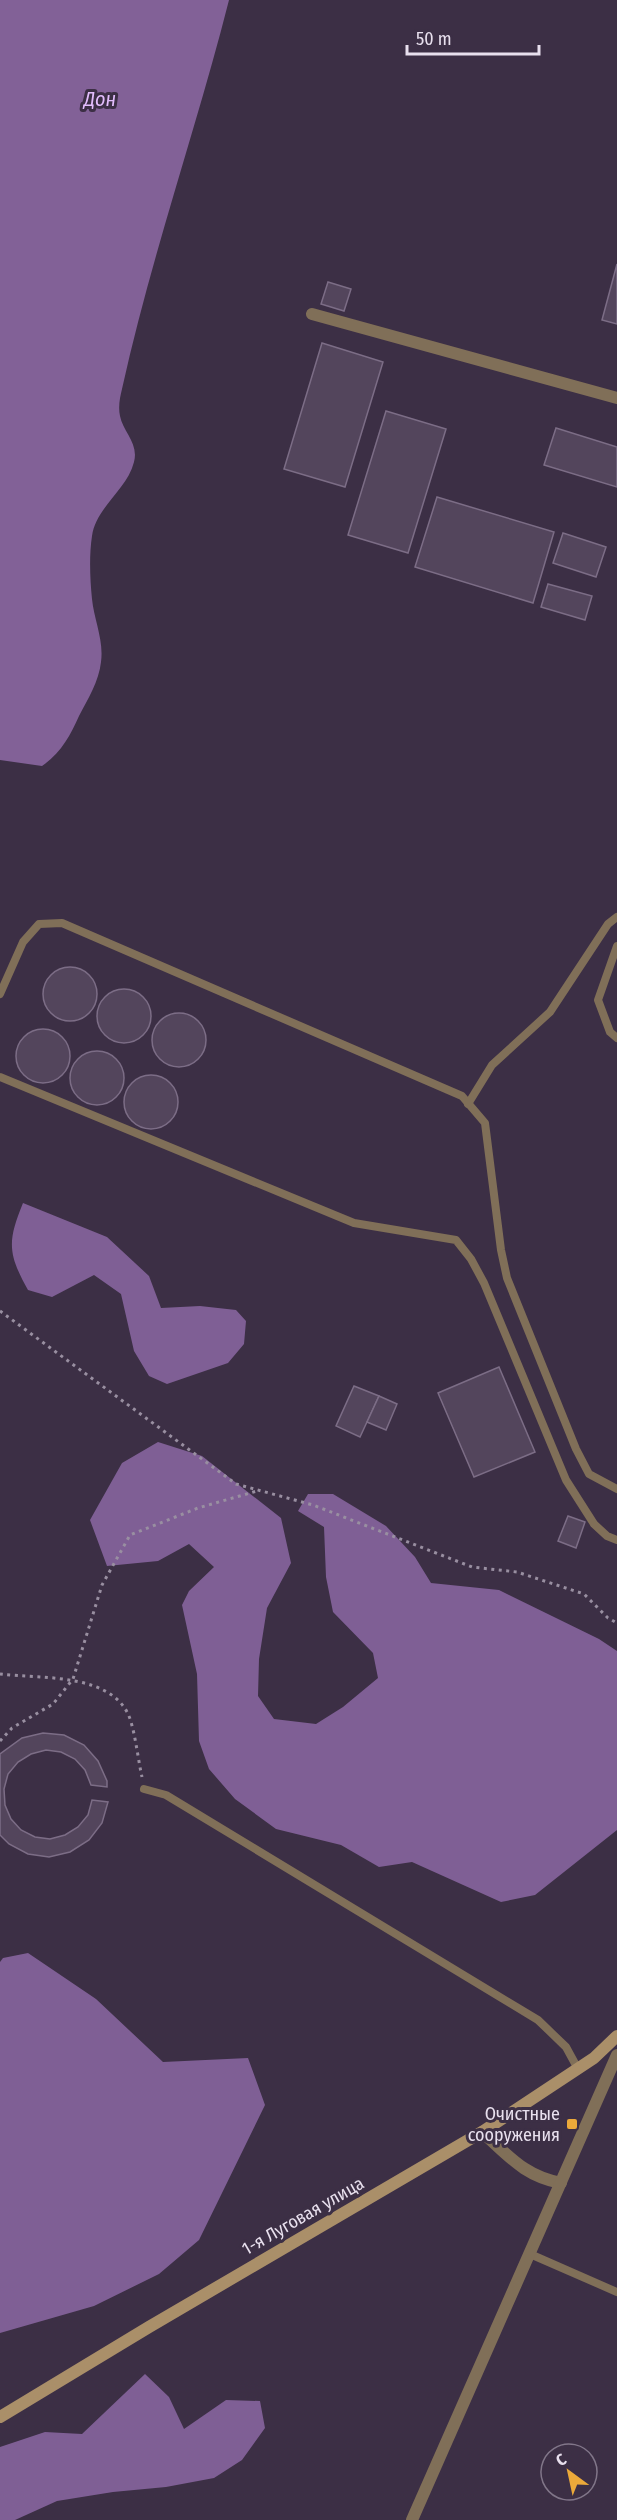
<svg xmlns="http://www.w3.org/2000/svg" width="617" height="2520" font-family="'Fira Sans Condensed',sans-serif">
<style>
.forest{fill:#7f5f95}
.water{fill:#826197}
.building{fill:#53455c;stroke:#7c6d86;stroke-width:1.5}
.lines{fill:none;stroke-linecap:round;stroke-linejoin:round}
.path{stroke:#998fa1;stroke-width:3;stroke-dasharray:3 4.5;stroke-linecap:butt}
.lane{stroke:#806f58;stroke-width:8}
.street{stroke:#806f58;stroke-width:12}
.secondary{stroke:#aa8f69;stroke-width:12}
.poi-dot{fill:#eba93a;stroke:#3c2f45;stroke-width:2}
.labels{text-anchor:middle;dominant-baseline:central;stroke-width:6;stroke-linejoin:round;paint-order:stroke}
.poi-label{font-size:18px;fill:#e8e0ee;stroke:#3c2f45;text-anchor:end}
.street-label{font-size:18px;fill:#e8e0ee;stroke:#3c2f45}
.water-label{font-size:20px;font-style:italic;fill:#e2bcfc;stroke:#3c2f45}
</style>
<rect width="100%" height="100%" fill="#3c2f45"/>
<!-- forest -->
<g class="forest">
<path d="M23,1203L107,1237L149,1276L161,1308L200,1306L236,1310L246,1321L244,1344L228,1363L167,1384L149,1376L134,1351L121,1294L94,1275L52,1297L28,1290C8,1254 7,1242 23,1203Z"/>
<polygon points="158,1442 202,1456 281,1518 291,1563 267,1608 259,1659 258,1696 274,1719 316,1724 343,1707 378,1678 373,1653 333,1612 326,1577 324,1527 298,1511 308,1494 333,1494 386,1526 415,1557 431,1583 499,1590 599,1639 617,1651 617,1830 535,1895 501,1902 412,1862 379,1867 341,1845 276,1829 235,1799 209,1769 199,1741 197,1674 182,1605 189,1591 214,1567 189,1544 158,1561 107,1566 90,1520 122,1463"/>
<polygon points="28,1953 96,1999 163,2062 248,2058 265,2105 199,2240 159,2274 94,2306 0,2333 0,1962 3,1958"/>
<polygon points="145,2374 169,2397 184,2429 226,2400 260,2401 265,2428 242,2460 214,2478 166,2487 113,2492 57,2501 15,2520 0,2520 0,2447 45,2432 82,2434"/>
</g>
<!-- water -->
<path class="water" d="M0,0H229C196,130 151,257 122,389C120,397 118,407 120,416C123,432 139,443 134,462C127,490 96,507 92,536C89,555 90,580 92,599C94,620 104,640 101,662C99,681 88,699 79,716C70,736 61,753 42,766L0,760Z"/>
<!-- building -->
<g class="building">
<polygon points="617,264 617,324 602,320"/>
<polygon points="328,282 351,289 344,311 321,304"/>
<polygon points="322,343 383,362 345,487 284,469"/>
<polygon points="386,411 446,429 408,553 348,535"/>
<polygon points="556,428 617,447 617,487 544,465"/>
<polygon points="437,497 554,532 533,603 415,567"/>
<polygon points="563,533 606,547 596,577 553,563"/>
<polygon points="548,584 592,596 585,620 541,607"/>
<circle cx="70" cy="994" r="27"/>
<circle cx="124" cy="1016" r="27"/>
<circle cx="179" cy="1040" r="27"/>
<circle cx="43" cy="1056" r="27"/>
<circle cx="97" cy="1078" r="27"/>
<circle cx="151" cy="1102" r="27"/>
<polygon points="499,1367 535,1452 474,1477 438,1393"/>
<polygon points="354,1386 379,1396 360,1437 336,1426"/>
<polygon points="379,1396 397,1404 386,1430 367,1422"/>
<polygon points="568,1516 585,1522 576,1548 558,1541"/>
<polygon points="43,1733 64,1735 84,1745 98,1761 107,1781 107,1787 91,1785 85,1770 75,1759 61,1752 46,1750 31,1754 18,1762 8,1774 4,1789 5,1805 11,1819 21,1830 35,1837 50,1839 65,1835 78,1827 88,1815 92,1800 108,1802 102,1823 89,1840 70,1852 49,1857 28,1854 9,1844 0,1835 0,1754 22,1738"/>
</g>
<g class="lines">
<!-- path -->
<g class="path">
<polyline points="0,1311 236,1484 313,1505 472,1567 517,1572 584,1594 608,1618 617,1623"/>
<path d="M0,1674C41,1679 117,1672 131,1722C136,1739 138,1759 142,1777"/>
<polyline points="0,1741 12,1728 53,1704 73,1679 102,1585 130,1535 198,1508 257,1491"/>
</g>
<!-- lane -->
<g class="lane">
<polyline points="617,946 598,1000 610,1032 617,1038"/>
<polyline points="0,994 23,942 39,924 62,923 462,1096 485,1123 501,1250 507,1278 576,1449 589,1474 617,1489"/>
<polyline points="0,1077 354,1223 456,1240 471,1259 484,1283 566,1480 594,1524 607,1536 617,1540"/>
<polyline points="468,1104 492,1065 550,1012 608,924 617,917"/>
<polyline points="144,1789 166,1795 538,2020 566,2047 578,2069"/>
<polyline points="530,2254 617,2292"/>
</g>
<!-- street -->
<g class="street">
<polyline points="312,314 617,398"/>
<path d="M482,2132C509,2156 524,2176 561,2183"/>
<polyline points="412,2520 617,2055"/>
</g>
<!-- secondary -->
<polyline class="secondary" points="0,2417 149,2327 482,2132 594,2058 617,2036"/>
</g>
<!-- markers -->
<rect class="poi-dot" x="566" y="2118" width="12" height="12" rx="3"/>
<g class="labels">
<!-- poi labels -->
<g class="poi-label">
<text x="560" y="2114">Очистные<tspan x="560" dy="21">сооружения</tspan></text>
</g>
<!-- street labels -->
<g class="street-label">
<text transform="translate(303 2216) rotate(-30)">1-я Луговая улица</text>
</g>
<!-- water labels -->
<g class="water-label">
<text x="100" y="99">Дон</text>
</g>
</g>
<!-- north arrow -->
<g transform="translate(569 2472) rotate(327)"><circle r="28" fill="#3c2f45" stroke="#817689" stroke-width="1.5"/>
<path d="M0-4.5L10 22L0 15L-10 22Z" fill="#eba93a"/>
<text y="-9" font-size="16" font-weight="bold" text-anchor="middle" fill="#e8e0ee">С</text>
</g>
<!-- scale -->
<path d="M407 45v9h132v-9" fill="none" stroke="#e8e0ee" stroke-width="3"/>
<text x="416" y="45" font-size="18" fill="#e8e0ee" stroke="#3c2f45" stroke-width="4.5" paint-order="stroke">50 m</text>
</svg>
